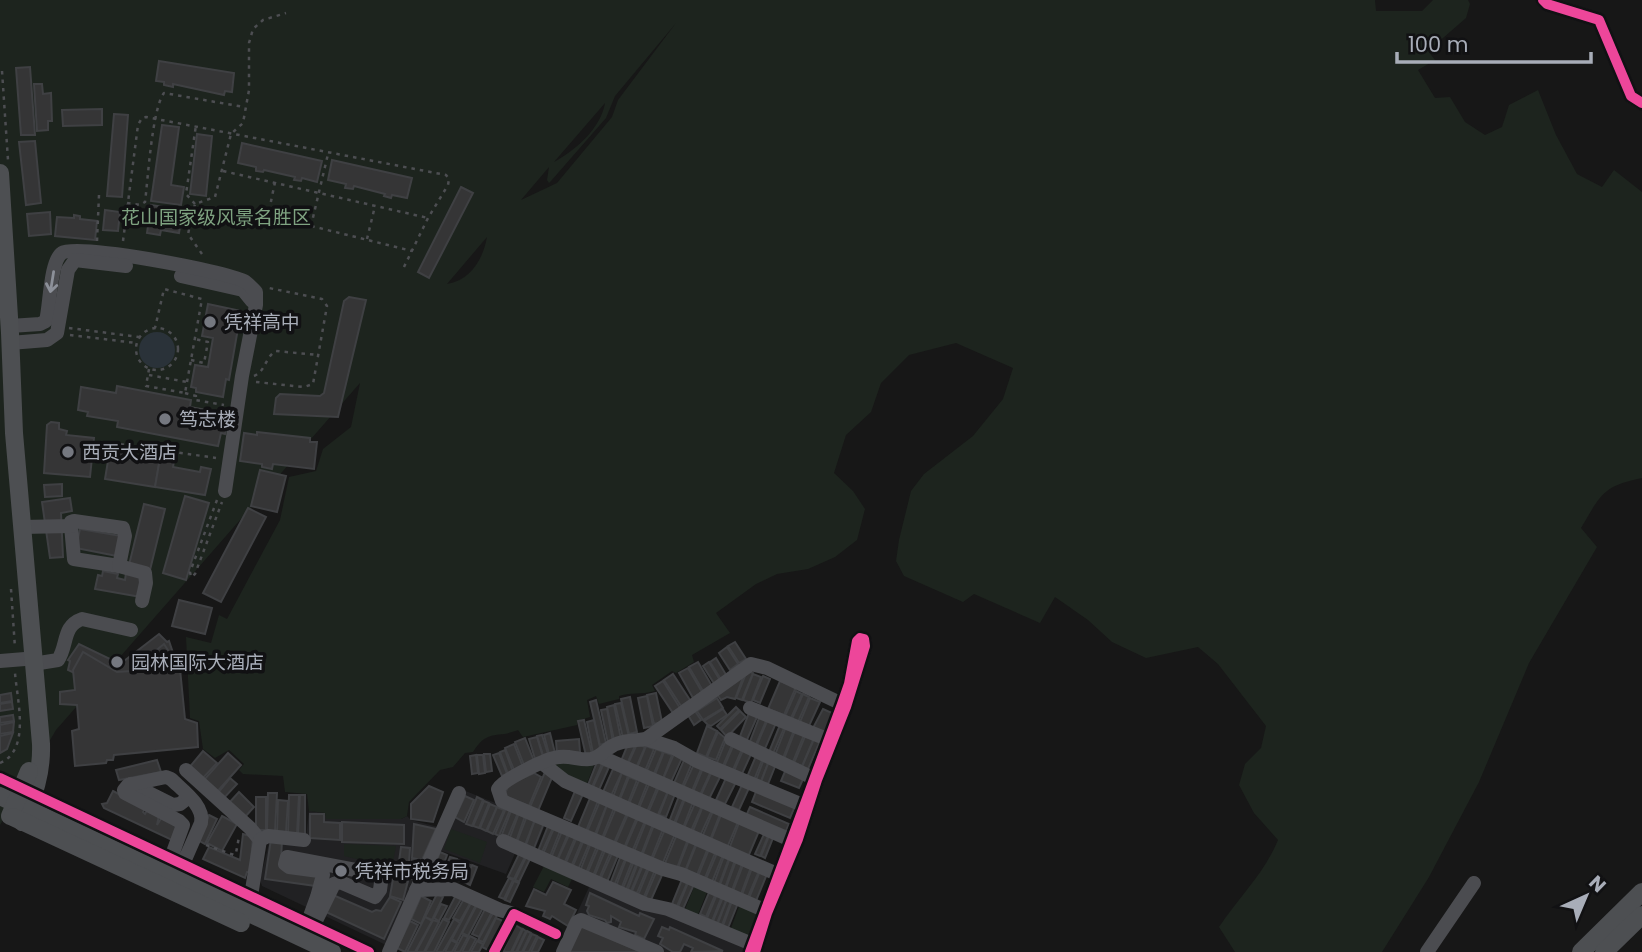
<svg xmlns="http://www.w3.org/2000/svg" width="1642" height="952" font-family="Poppins,'Noto Sans SC',sans-serif">
<style>
.built{fill:#212123}
.green{fill:#1d241e;fill-rule:evenodd}
.water{fill:#2a3239}
.building{fill:#353536;stroke:#3f4043;stroke-width:2}
.lines{fill:none;stroke-linecap:round;stroke-linejoin:round}
.path{stroke:#4d4e52;stroke-width:2.5;stroke-dasharray:3.5 5;stroke-linecap:butt}
.minor{stroke:#4b4c50;stroke-width:14}
.major{stroke:#4d4f52;stroke-width:18}
.cycleway-casing{stroke:#111113;stroke-width:15}
.cycleway{stroke:#ed469a;stroke-width:10}
.oneway{stroke:#8c9099}
.poi-dot{fill:#757880;stroke:#111113;stroke-width:2.5}
.labels{text-anchor:middle;dominant-baseline:central;stroke-width:7;stroke-linejoin:round;paint-order:stroke}
.park-label{font-size:19px;fill:#7fa381;stroke:#111113}
.poi-label{font-size:19px;fill:#a8adb8;stroke:#111113;text-anchor:start}
</style>
<rect width="100%" height="100%" fill="#171717"/>
<!-- built -->
<g class="built">
<polygon points="463,790 546,823 534,852 517,849 506,874 439,850"/>
<polygon points="309,811 325,813 327,819 401,819 407,816 411,820 438,827 386,945 262,886 260,880 270,839 306,837"/>
<polygon points="590,885 746,945 747,952 559,952"/>
</g>
<!-- green -->
<g class="green">
<path d="M0,0H1375L1376,11H1422L1433,0H1468L1470,4L1466,18L1428,51L1435,60L1418,70L1435,98L1450,97L1465,122L1485,135L1502,127L1509,105L1538,90L1556,135L1577,174L1602,187L1614,170L1642,192V478C1602,486 1601,495 1581,528L1597,547L1529,663L1479,782L1429,877L1382,952H1235L1219,927C1239,897 1264,874 1278,840L1254,813L1239,785L1245,764L1261,748L1266,726L1218,664L1198,647L1146,658L1112,642L1088,620L1055,597L1040,623L974,594L963,602L904,576L896,561L899,540L911,491L924,474L973,436L1003,399L1013,368L956,343L909,355L881,383L871,412L846,435L834,473L853,491L865,509L857,540L835,557L808,569L777,574L756,584L716,613L730,633L692,655L694,662L676,673L672,671L652,685L655,691C640,695 632,692 619,696V699L599,704L596,696L587,700L590,717L577,721V725L523,737L518,730C496,739 488,728 473,752L465,753L453,767L440,770L409,802L407,816L401,819H326L325,813L309,811L307,794L285,792L283,776L243,774L239,770L244,764L229,750L215,758L203,749L199,721L190,718L186,637L211,643L219,615L227,619L280,520L289,477L316,471L323,449L351,427L360,383L56,730L0,825ZM676,23L618,100L612,117L557,183L521,200L549,167L547,180L549,183L551,181L606,118L615,96ZM605,103C601,128 576,150 554,162ZM487,237C483,259 471,280 447,284Z"/>
<polygon points="596,760 586,786 562,776 551,762"/>
<polygon points="451,829 487,842 480,863 444,849"/>
<polygon points="344,844 396,846 393,862 377,862 375,870 365,868 365,861 344,856"/>
<polygon points="544,866 572,879 568,887 551,879 544,892 533,887"/>
<polygon points="696,882 709,887 697,917 684,912"/>
<polygon points="741,901 759,913 751,937 730,931"/>
</g>
<!-- water -->
<circle class="water" cx="157" cy="350" r="18"/>
<!-- building -->
<g class="building">
<polygon points="159,61 234,73 232,92 225,91 224,95 173,84 173,87 164,85 164,82 156,81"/>
<polygon points="30,67 35,135 21,135 16,68"/>
<polygon points="34,84 42,84 43,94 51,93 52,121 48,121 48,130 37,131"/>
<polygon points="102,109 102,125 63,126 62,110"/>
<polygon points="114,114 128,115 122,197 107,196"/>
<polygon points="162,125 179,127 171,185 184,187 181,205 151,201"/>
<polygon points="197,134 212,136 206,196 190,194"/>
<polygon points="35,141 41,203 26,205 19,142"/>
<polygon points="242,143 322,161 317,182 302,178 301,181 294,180 295,177 264,170 263,172 256,171 256,167 238,163"/>
<polygon points="332,160 412,178 407,198 392,195 391,198 384,196 385,194 354,186 353,189 345,188 346,184 328,180"/>
<polygon points="461,187 473,193 429,278 418,272"/>
<polygon points="151,205 183,210 179,233 161,230 160,235 147,233"/>
<polygon points="105,210 120,212 118,231 103,230"/>
<polygon points="50,212 51,234 29,236 27,214"/>
<polygon points="74,215 80,216 80,219 97,221 95,240 55,236 57,217 74,218"/>
<polygon points="349,297 366,300 338,417 274,414 276,398 280,394 320,396 324,393 344,301"/>
<polygon points="208,304 241,311 229,380 226,379 223,397 196,392 196,388 191,387 195,365 208,367 213,338 202,336"/>
<polygon points="117,386 191,400 190,407 229,414 225,434 221,433 218,446 117,427 118,421 87,416 88,412 78,410 81,387 116,393"/>
<polygon points="51,422 59,423 59,429 67,431 66,435 94,438 90,477 44,473 47,425"/>
<polygon points="257,432 310,438 310,442 317,442 314,469 273,464 272,469 262,467 262,464 240,461 244,433 257,435"/>
<polygon points="110,449 123,451 122,458 146,462 147,456 160,458 155,487 105,479"/>
<polygon points="160,458 174,461 173,467 200,472 201,467 211,469 205,495 155,487"/>
<polygon points="260,470 286,476 277,512 251,506"/>
<polygon points="62,484 62,496 45,497 44,485"/>
<polygon points="185,496 209,503 186,580 163,573"/>
<polygon points="70,498 72,511 61,513 63,557 50,558 42,502"/>
<polygon points="144,504 165,509 150,570 129,565"/>
<polygon points="248,508 266,517 221,602 203,593"/>
<polygon points="80,529 121,536 117,556 76,548"/>
<polygon points="103,571 118,574 117,578 125,580 126,573 142,576 141,597 95,589 98,575 102,576"/>
<polygon points="179,600 212,608 205,634 172,626"/>
<polygon points="159,634 167,642 169,641 175,659 139,686 137,693 140,736 129,738 130,741 124,741 125,738 115,737 112,698 108,689 68,670 70,661 68,660 79,644 116,662 124,661"/>
<polygon points="735,642 746,659 739,663 728,646"/>
<polygon points="164,644 180,669 185,719 197,723 198,747 114,755 113,760 107,760 106,763 75,766 72,731 79,729 77,705 60,704 60,692 75,690 73,670 83,652 117,672 131,671"/>
<polygon points="727,647 738,664 730,670 719,653"/>
<polygon points="716,658 728,678 722,681 710,662"/>
<polygon points="698,662 712,686 703,691 689,667"/>
<polygon points="709,662 721,682 715,685 703,666"/>
<polygon points="688,668 702,692 693,698 679,673"/>
<polygon points="747,671 753,673 742,700 736,698"/>
<polygon points="745,672 735,699 727,697 721,700 716,693"/>
<polygon points="673,674 690,700 681,706 664,680"/>
<polygon points="753,674 761,677 751,703 743,700"/>
<polygon points="763,676 770,679 760,703 753,700"/>
<polygon points="663,681 680,708 673,713 655,686"/>
<polygon points="780,681 796,687 784,715 768,709"/>
<polygon points="796,691 802,694 791,718 785,716"/>
<polygon points="11,693 12,701 0,703 0,695"/>
<polygon points="656,693 662,722 654,724 647,695"/>
<polygon points="803,694 809,697 798,722 792,719"/>
<polygon points="647,696 653,726 644,728 638,698"/>
<polygon points="630,697 637,732 629,734 621,699"/>
<polygon points="717,698 723,708 703,720 697,711"/>
<polygon points="810,698 820,702 809,726 800,722"/>
<polygon points="596,700 606,743 600,745 590,702"/>
<polygon points="12,702 13,709 0,711 0,704"/>
<polygon points="621,703 629,737 623,738 615,704"/>
<polygon points="614,705 621,739 614,740 607,707"/>
<polygon points="736,707 739,710 720,729 717,726"/>
<polygon points="607,709 613,742 608,743 601,710"/>
<polygon points="723,709 727,715 711,726 708,725 704,721"/>
<polygon points="823,709 834,714 824,733 813,728"/>
<polygon points="695,711 701,720 694,725 688,715"/>
<polygon points="740,711 746,717 727,737 721,730"/>
<polygon points="749,713 757,717 746,742 739,739"/>
<polygon points="13,715 14,721 0,723 0,717"/>
<polygon points="759,718 766,721 755,747 749,744"/>
<polygon points="768,719 776,723 764,751 756,747"/>
<polygon points="584,720 592,754 586,756 578,721"/>
<polygon points="594,720 601,752 593,753 587,722"/>
<polygon points="14,722 13,732 0,734 0,725"/>
<polygon points="780,725 785,726 773,754 769,752"/>
<polygon points="707,726 717,731 706,757 697,753"/>
<polygon points="786,727 794,730 783,758 775,755"/>
<polygon points="795,731 804,735 793,762 784,759"/>
<polygon points="718,732 725,738 716,760 707,757"/>
<polygon points="13,733 7,749 0,753 0,736"/>
<polygon points="550,733 555,753 549,754 544,735"/>
<polygon points="806,734 814,738 802,766 794,763"/>
<polygon points="542,735 548,754 543,755 537,736"/>
<polygon points="537,737 543,757 535,759 529,739"/>
<polygon points="525,738 534,761 524,765 515,742"/>
<polygon points="579,739 580,752 557,754 556,741"/>
<polygon points="814,739 820,741 808,769 802,767"/>
<polygon points="726,740 733,743 722,768 716,765"/>
<polygon points="514,744 523,767 514,770 505,748"/>
<polygon points="628,744 635,746 627,764 621,761"/>
<polygon points="637,744 645,747 636,768 628,764"/>
<polygon points="734,744 743,747 732,772 723,769"/>
<polygon points="646,746 654,749 645,771 637,768"/>
<polygon points="744,748 752,752 741,776 733,773"/>
<polygon points="656,749 663,752 653,776 646,773"/>
<polygon points="505,750 513,772 508,774 500,752"/>
<polygon points="203,751 217,763 201,780 188,769"/>
<polygon points="664,752 672,755 662,781 654,777"/>
<polygon points="228,753 241,765 216,793 203,781"/>
<polygon points="499,753 507,774 502,776 493,755"/>
<polygon points="484,754 490,754 492,771 486,772"/>
<polygon points="674,754 682,758 671,782 663,779"/>
<polygon points="476,755 478,773 472,774 470,756"/>
<polygon points="477,755 483,755 485,773 479,774"/>
<polygon points="756,756 763,758 754,780 747,777"/>
<polygon points="764,759 769,761 761,781 756,780"/>
<polygon points="157,760 161,772 119,780 116,770"/>
<polygon points="684,760 692,763 682,787 674,783"/>
<polygon points="769,761 776,764 768,784 761,782"/>
<polygon points="597,762 602,764 592,787 588,785"/>
<polygon points="694,764 702,767 692,791 683,788"/>
<polygon points="603,765 609,767 599,790 593,787"/>
<polygon points="703,768 711,771 700,795 693,792"/>
<polygon points="613,769 622,772 611,796 603,792"/>
<polygon points="786,769 804,777 799,788 781,781"/>
<polygon points="712,771 721,775 709,799 701,795"/>
<polygon points="545,772 553,775 538,811 530,807"/>
<polygon points="534,773 541,777 529,806 504,796 509,784"/>
<polygon points="622,773 628,776 619,799 613,797"/>
<polygon points="629,777 637,780 628,803 620,799"/>
<polygon points="230,778 237,784 223,799 217,794"/>
<polygon points="726,778 736,782 725,804 716,800"/>
<polygon points="639,780 647,784 638,807 629,804"/>
<polygon points="649,784 657,788 647,812 639,808"/>
<polygon points="742,785 749,788 739,810 732,807"/>
<polygon points="429,786 443,792 433,822 411,819 411,804"/>
<polygon points="659,787 668,791 657,817 648,813"/>
<polygon points="757,789 795,806 790,818 752,802"/>
<polygon points="113,791 145,808 143,812 145,814 148,809 159,815 157,825 162,817 180,829 174,841 104,808 102,804 107,803"/>
<polygon points="575,791 583,794 571,821 564,818"/>
<polygon points="239,792 254,807 244,818 228,804"/>
<polygon points="668,792 675,794 666,817 659,815"/>
<polygon points="268,793 277,793 275,831 267,830"/>
<polygon points="289,795 299,795 297,834 288,833"/>
<polygon points="300,795 305,795 305,835 298,834"/>
<polygon points="465,796 474,800 464,822 455,817"/>
<polygon points="679,796 684,798 674,823 669,822"/>
<rect x="256" y="797" width="10" height="33"/>
<polygon points="477,797 483,800 472,826 466,824"/>
<polygon points="590,798 598,801 586,831 578,827"/>
<polygon points="685,799 693,802 683,828 675,824"/>
<polygon points="278,800 288,801 286,832 277,831"/>
<polygon points="484,801 489,803 479,828 473,826"/>
<polygon points="600,801 607,804 595,834 587,832"/>
<polygon points="695,803 702,806 691,831 684,828"/>
<polygon points="490,804 497,807 486,831 480,828"/>
<polygon points="607,805 614,808 602,838 596,835"/>
<polygon points="703,806 712,810 700,836 692,833"/>
<polygon points="497,807 504,810 493,834 487,831"/>
<polygon points="750,807 789,824 785,833 746,816"/>
<polygon points="506,808 510,810 499,836 495,834"/>
<polygon points="616,808 627,813 614,843 603,839"/>
<polygon points="511,811 518,813 507,839 501,837"/>
<polygon points="713,811 720,814 710,840 702,837"/>
<polygon points="519,813 525,816 516,842 509,840"/>
<polygon points="310,814 324,814 324,822 340,823 340,840 310,838"/>
<polygon points="628,814 637,817 624,848 615,844"/>
<polygon points="209,815 217,819 205,844 198,840"/>
<polygon points="721,815 738,822 727,848 711,840"/>
<polygon points="222,816 237,824 222,851 207,843"/>
<polygon points="527,816 535,819 525,845 517,842"/>
<polygon points="638,818 645,821 632,852 625,848"/>
<polygon points="535,820 544,823 534,848 526,845"/>
<polygon points="342,822 404,825 404,844 342,842"/>
<polygon points="646,822 653,824 641,855 634,852"/>
<polygon points="739,823 759,831 748,857 729,849"/>
<polygon points="414,824 436,829 422,860 412,858"/>
<polygon points="654,825 663,829 651,859 642,856"/>
<polygon points="548,826 553,828 542,852 538,851"/>
<polygon points="554,828 560,831 550,856 543,854"/>
<polygon points="665,829 675,834 662,865 652,860"/>
<polygon points="562,831 568,834 557,860 551,858"/>
<polygon points="243,834 253,837 250,872 247,872 245,878 203,859 209,847 240,860"/>
<polygon points="677,834 688,839 677,868 665,863"/>
<polygon points="764,834 768,836 760,856 755,854"/>
<polygon points="569,835 575,838 564,864 557,861"/>
<polygon points="769,836 773,838 765,858 761,856"/>
<polygon points="271,839 282,840 281,861 317,873 316,886 265,879"/>
<polygon points="576,839 582,841 571,867 565,865"/>
<polygon points="689,840 696,843 685,871 678,868"/>
<polygon points="583,842 589,844 578,870 572,868"/>
<polygon points="591,843 597,846 586,873 580,871"/>
<polygon points="697,843 708,848 697,875 686,870"/>
<polygon points="599,846 604,848 593,876 587,874"/>
<polygon points="401,847 410,848 408,876 397,876"/>
<polygon points="606,848 611,851 599,879 594,877"/>
<polygon points="709,849 716,851 705,878 698,876"/>
<polygon points="613,851 619,853 607,882 600,880"/>
<polygon points="440,852 447,855 440,874 433,871"/>
<polygon points="520,852 526,855 514,879 508,877"/>
<polygon points="717,853 723,855 712,882 706,879"/>
<polygon points="527,855 531,857 519,882 515,880"/>
<polygon points="621,855 626,857 614,886 610,884"/>
<polygon points="724,856 729,858 719,885 714,883"/>
<polygon points="450,857 457,859 450,877 443,874"/>
<polygon points="627,857 633,859 621,889 616,886"/>
<polygon points="730,858 735,860 725,888 720,885"/>
<polygon points="412,860 421,862 415,879 409,879"/>
<polygon points="458,860 464,862 457,880 451,878"/>
<polygon points="634,861 637,862 626,890 623,888"/>
<polygon points="736,861 742,864 732,890 726,888"/>
<polygon points="465,862 470,865 463,882 458,880"/>
<polygon points="638,863 642,865 631,891 628,889"/>
<polygon points="472,865 477,867 470,885 464,882"/>
<polygon points="643,865 648,867 637,893 632,891"/>
<polygon points="743,865 751,867 741,894 733,891"/>
<polygon points="649,868 655,870 644,897 638,895"/>
<polygon points="752,868 759,871 748,897 742,895"/>
<polygon points="657,870 663,873 651,900 645,898"/>
<polygon points="760,871 767,874 756,901 749,898"/>
<polygon points="683,877 689,879 677,906 672,904"/>
<polygon points="509,878 513,880 504,899 499,897"/>
<polygon points="393,879 408,881 403,900 390,896"/>
<polygon points="689,880 695,882 683,909 678,907"/>
<polygon points="514,881 519,883 510,902 505,900"/>
<polygon points="553,882 571,890 564,904 576,910 568,926 552,916 550,919 543,916 545,911 526,906 534,889 546,895"/>
<polygon points="710,890 716,893 706,917 700,914"/>
<polygon points="457,893 463,896 449,920 444,918"/>
<polygon points="590,893 639,916 640,913 654,919 644,939 635,935 636,932 619,927 621,922 611,916 611,922 607,923 605,920 589,915 587,911 589,906 586,905"/>
<polygon points="437,894 443,897 432,920 425,917"/>
<polygon points="717,894 722,896 712,921 707,918"/>
<polygon points="333,895 372,912 376,910 381,911 390,897 401,902 384,939 324,911"/>
<polygon points="421,896 431,901 421,924 411,919"/>
<polygon points="465,897 472,900 460,921 453,918"/>
<polygon points="723,897 727,898 717,923 713,921"/>
<polygon points="727,899 731,901 722,925 718,923"/>
<polygon points="472,901 477,903 457,942 452,939"/>
<polygon points="732,901 738,903 728,928 723,926"/>
<polygon points="478,903 484,906 468,936 462,933"/>
<polygon points="441,904 447,906 439,921 434,918"/>
<polygon points="485,909 492,912 479,937 472,934"/>
<polygon points="493,913 497,915 483,942 478,940"/>
<polygon points="425,917 432,921 415,952 407,952"/>
<polygon points="496,918 503,921 488,950 482,947"/>
<polygon points="443,919 449,922 434,952 425,952"/>
<polygon points="454,919 460,923 443,952 436,952"/>
<polygon points="433,920 439,922 424,952 416,952"/>
<polygon points="410,921 418,925 405,952 397,948"/>
<polygon points="578,924 641,952 567,952"/>
<polygon points="515,925 522,929 511,952 506,952 503,951"/>
<polygon points="662,927 669,930 670,927 723,951 691,952 693,948 684,944 680,952 673,952 660,944 663,938 658,936"/>
<polygon points="523,929 526,931 516,952 512,952"/>
<polygon points="527,931 531,933 522,952 517,952"/>
<polygon points="532,934 537,936 529,952 523,952"/>
<polygon points="463,935 468,937 460,952 454,952"/>
<polygon points="470,936 476,939 469,952 462,952"/>
<polygon points="538,937 544,940 538,952 531,952"/>
<polygon points="451,940 457,943 452,952 445,952"/>
<polygon points="477,941 483,944 479,952 471,952"/>
</g>
<g class="lines">
<!-- path -->
<g class="path">
<polyline points="2,71 8,160"/>
<polyline points="223,171 428,218"/>
<polyline points="275,182 269,211 271,216 412,251"/>
<path d="M127,203L140,205L145,202C148,179 152,109 164,93L244,107"/>
<polyline points="195,204 186,194 196,125"/>
<polyline points="311,226 328,154"/>
<polyline points="367,239 375,206"/>
<polyline points="97,241 99,195"/>
<polyline points="123,241 138,125 142,118 146,117 446,175 449,179 448,185 428,218 403,269"/>
<polyline points="202,254 188,234 195,204 215,197 231,134 243,123 249,90 249,43 253,29 263,20 286,13"/>
<circle cx="157" cy="349" r="21"/>
<polyline points="69,328 139,337"/>
<polyline points="70,335 136,343"/>
<polyline points="191,360 204,363 208,342 195,339"/>
<polyline points="149,369 146,386 185,393 202,299 164,289 155,328"/>
<polyline points="149,375 187,382"/>
<path d="M254,376C266,371 265,357 276,351L318,355"/>
<polyline points="256,382 304,387 313,384 327,306 322,299 269,288"/>
<polyline points="185,393 196,396 195,400 224,405"/>
<polyline points="112,443 216,458"/>
<polyline points="217,500 190,572 191,577 195,574 222,502"/>
<polyline points="11,589 15,648"/>
<path d="M0,763C31,750 17,700 15,673"/>
<polyline points="206,845 234,855 236,853 239,837"/>
</g>
<!-- minor -->
<g class="minor">
<polyline points="1543,0 1547,4 1599,20 1631,96 1642,103"/>
<polyline points="181,276 243,290 252,301"/>
<path d="M10,326L40,324L46,321C50,306 50,261 62,253C76,243 224,271 244,281C248,283 252,288 256,292V305L242,376L225,491"/>
<polyline points="10,343 47,340 57,333 68,270 75,260 126,266"/>
<polyline points="71,526 74,559 119,566"/>
<polyline points="22,527 71,526 71,522 74,521 123,528 125,536 119,566 145,573 146,583 142,601"/>
<polyline points="0,661 25,659"/>
<path d="M33,664L58,660C68,645 62,626 82,619L131,630"/>
<polyline points="750,708 827,739"/>
<polyline points="646,739 674,748 697,761 805,806"/>
<polyline points="731,739 813,778"/>
<polyline points="599,756 791,840"/>
<polyline points="542,763 565,781 777,874"/>
<polyline points="186,770 250,828 260,840"/>
<polyline points="0,778 369,952"/>
<polyline points="131,784 173,805 180,804 189,797"/>
<polyline points="503,841 645,904 668,909 752,944"/>
<path d="M168,866L183,825L179,821L125,793L124,790L128,785L166,777L171,779C182,790 205,806 201,823L180,871"/>
<polyline points="416,890 453,889 500,910 514,914"/>
<polyline points="251,896 260,840 268,836 304,840"/>
<path d="M764,910L681,874L663,869L502,801L498,789C504,779 547,758 559,757C570,755 581,761 591,759C600,757 603,752 609,748C619,740 634,741 646,739L751,664L767,668L842,704"/>
<polyline points="305,930 317,897 323,875 319,871 289,867 285,864 287,857 382,875 380,890 375,897 340,882 334,884 310,933"/>
<polyline points="389,952 459,793"/>
<polyline points="494,952 514,914 556,934"/>
<polyline points="563,952 577,922 581,920 657,952"/>
<polyline points="750,952 842,704 849,684 857,641 860,638 864,639 865,646 846,707 817,780 798,839 767,913 755,952"/>
<polyline points="1427,952 1474,883"/>
</g>
<!-- major -->
<g class="major">
<path d="M0,173L10,333L14,433L41,744C42,773 34,796 22,822"/>
<polyline points="0,796 332,952"/>
<polyline points="10,816 29,771"/>
<polyline points="13,817 241,923"/>
<polyline points="1581,952 1642,892"/>
<polyline points="1604,952 1642,915"/>
</g>
<defs>
<g id="cycleway">
<polyline points="1543,0 1547,4 1599,20 1631,96 1642,103"/>
<polyline points="0,778 369,952"/>
<polyline points="494,952 514,914 556,934"/>
<polyline points="750,952 842,704 849,684 857,641 860,638 864,639 865,646 846,707 817,780 798,839 767,913 755,952"/>
</g>
</defs>
<!-- cycleway casing -->
<use href="#cycleway" class="cycleway-casing"/>
<!-- cycleway -->
<use href="#cycleway" class="cycleway"/>
</g>
<!-- one-way arrows -->
<defs><path id="oneway-shaft" d="M-6 0H5M1.5-3L5.5 0L1.5 3" fill="none" stroke-width="1.6" stroke-linecap="round" stroke-linejoin="round" transform="scale(1.75)"/></defs>
<use class="oneway" href="#oneway-shaft" transform="translate(52 282) rotate(99)"/>
<!-- markers -->
<g class="poi-dot">
<circle cx="210" cy="322" r="7"/>
<circle cx="165" cy="419" r="7"/>
<circle cx="68" cy="452" r="7"/>
<circle cx="117" cy="662" r="7"/>
<circle cx="341" cy="871" r="7"/>
</g>
<g class="labels">
<!-- park labels -->
<g class="park-label">
<text x="216" y="217">花山国家级风景名胜区</text>
</g>
<!-- poi labels -->
<g class="poi-label">
<text x="224" y="322">凭祥高中</text>
<text x="179" y="419">笃志楼</text>
<text x="82" y="452">西贡大酒店</text>
<text x="131" y="662">园林国际大酒店</text>
<text x="355" y="871">凭祥市税务局</text>
</g>
</g>
<!-- north arrow -->
<g transform="translate(1586 896) rotate(44)" stroke="#111113" stroke-width="5" paint-order="stroke">
<path d="M0-5L12 26L0 18L-12 26Z" fill="#a8adb8"/>
<text y="-10" font-size="19" font-weight="bold" text-anchor="middle" fill="#a8adb8">N</text>
</g>
<!-- scale -->
<path d="M1397 52v10h194v-10" fill="none" stroke="#a8adb8" stroke-width="3.5"/>
<text x="1408" y="52" font-size="21" fill="#a8adb8" stroke="#111113" stroke-width="5" paint-order="stroke">100 m</text>
</svg>
